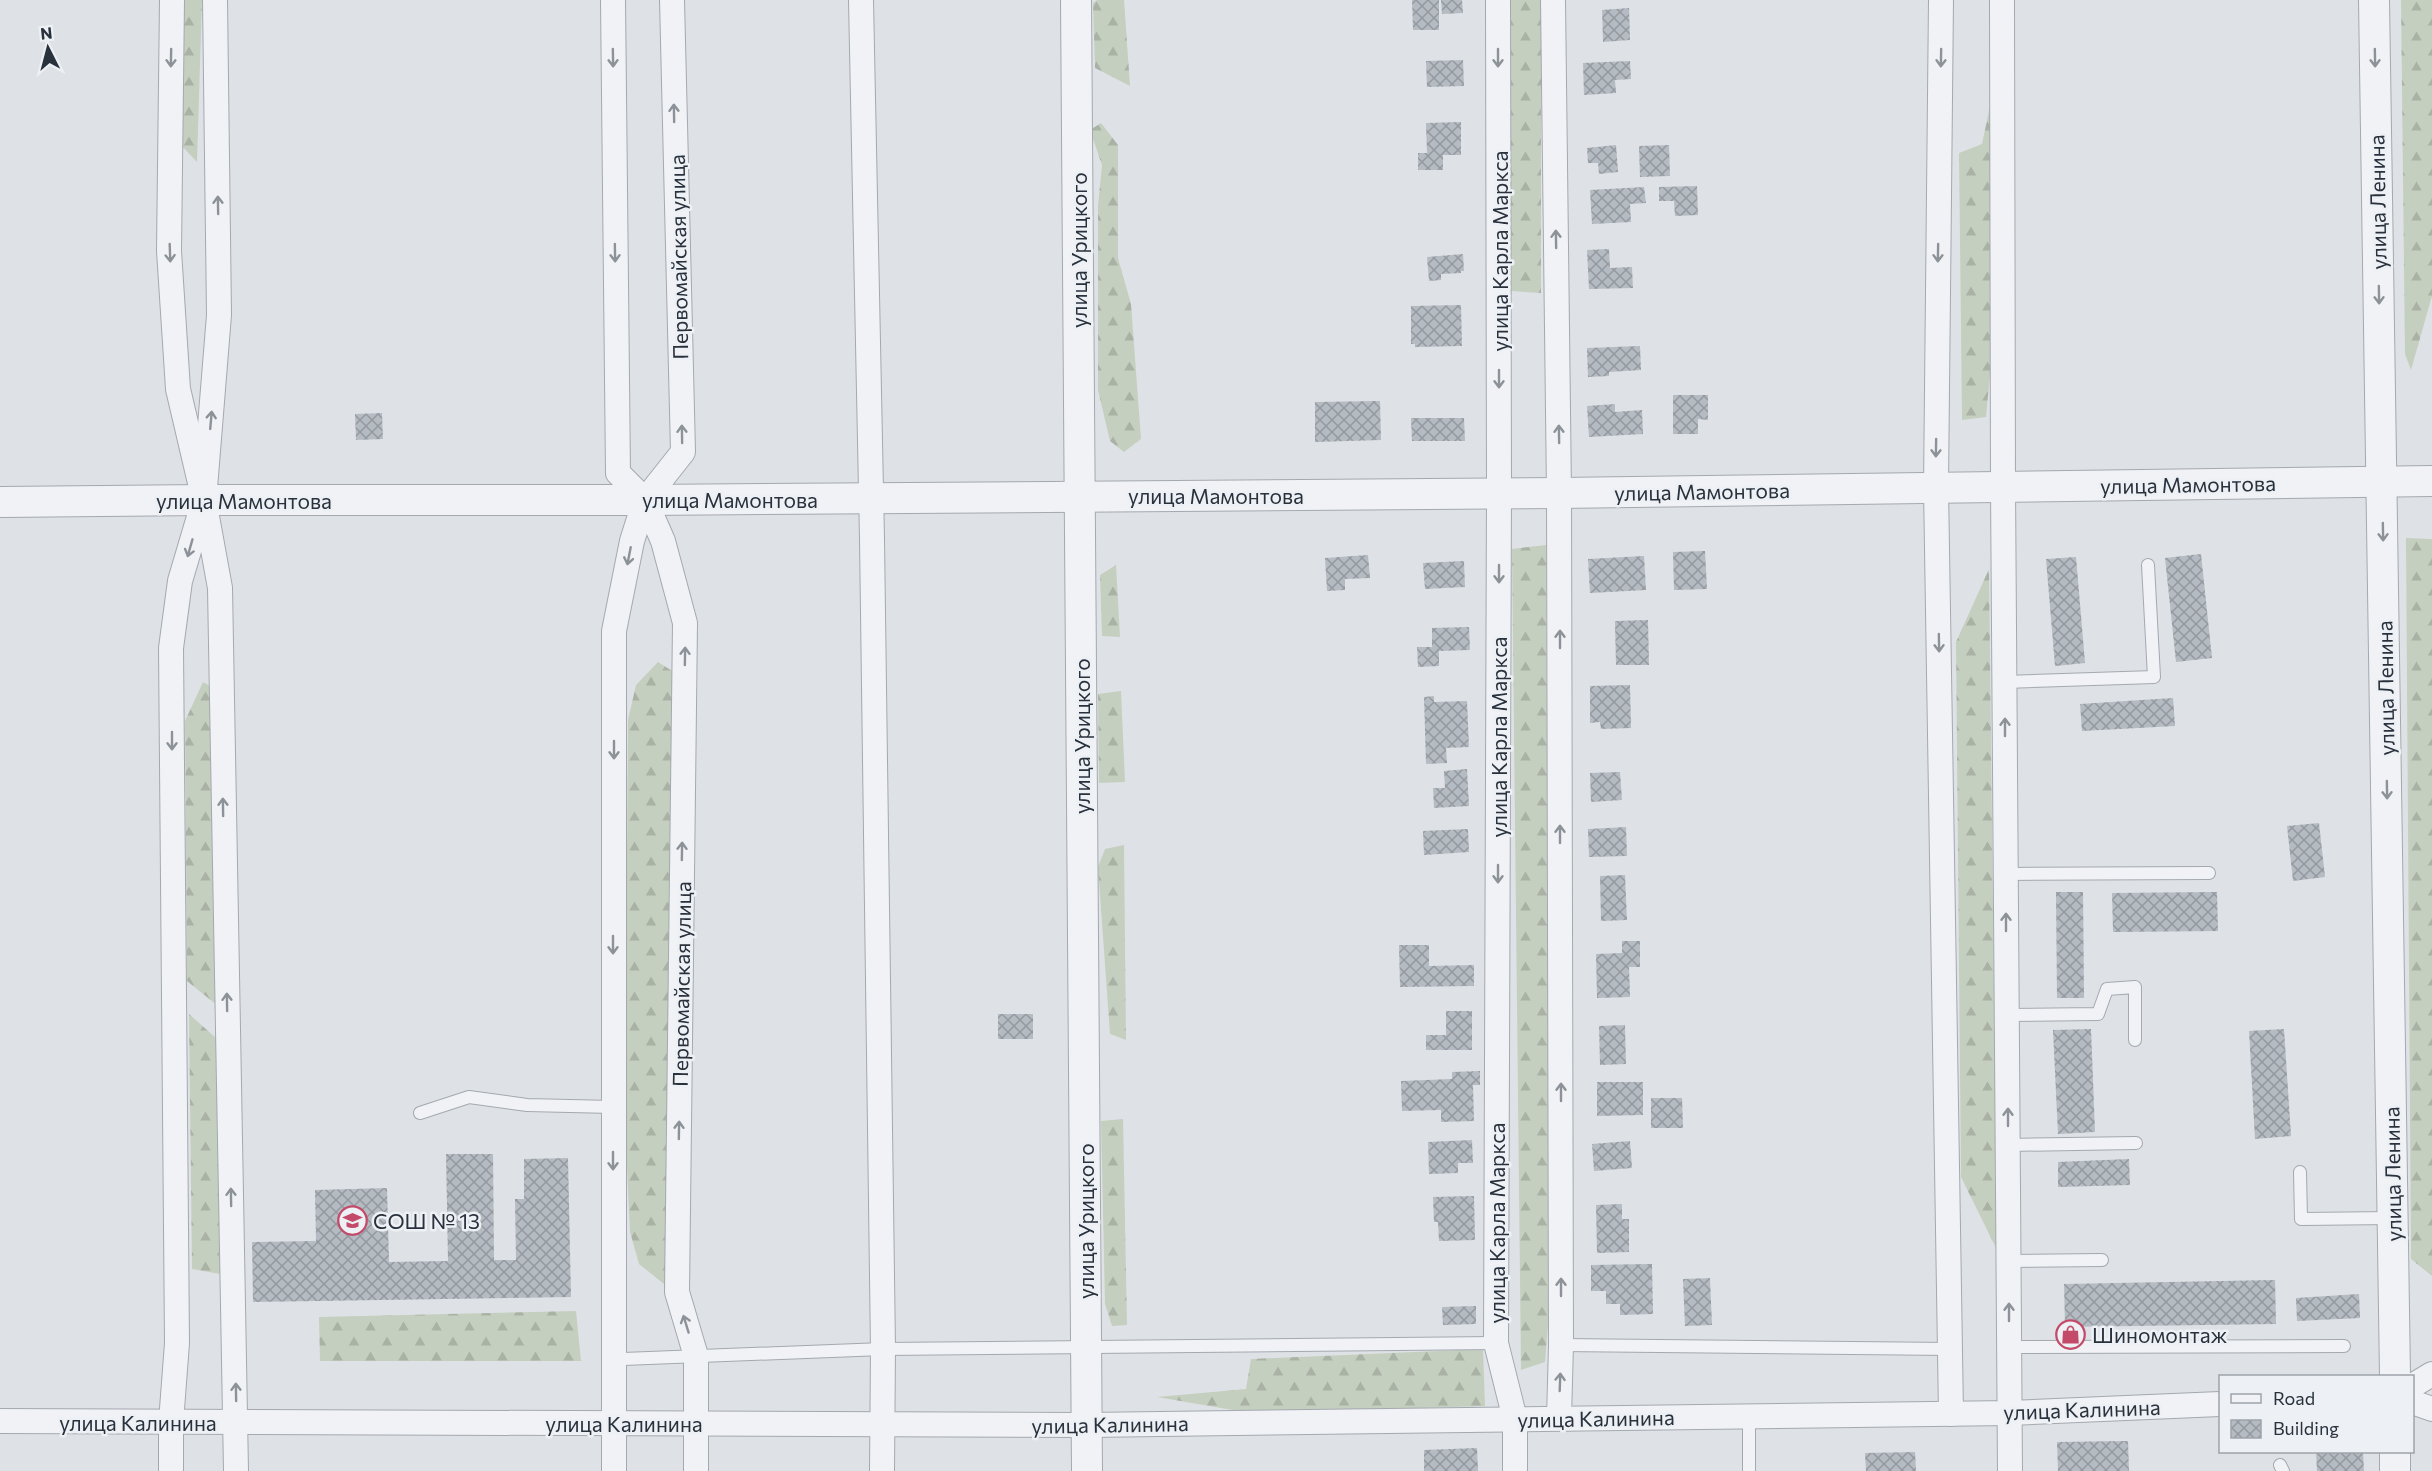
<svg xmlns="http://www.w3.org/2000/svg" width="2432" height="1471" font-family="Commissioner,sans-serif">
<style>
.forest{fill:url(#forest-firs)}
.building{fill:url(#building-cross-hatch)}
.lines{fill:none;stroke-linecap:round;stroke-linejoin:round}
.service-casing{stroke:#a4a9b0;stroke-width:14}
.minor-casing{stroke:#a4a9b0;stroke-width:26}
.tertiary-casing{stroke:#a4a9b0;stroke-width:32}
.service{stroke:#f0f2f5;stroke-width:12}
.minor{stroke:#f0f2f5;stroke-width:24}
.tertiary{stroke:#f0f2f5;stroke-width:30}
.oneway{stroke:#8c9298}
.labels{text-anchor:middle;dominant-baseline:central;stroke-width:5;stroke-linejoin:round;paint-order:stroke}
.street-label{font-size:21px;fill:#28313c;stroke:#edf0f4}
.poi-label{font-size:21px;fill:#28313c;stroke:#edf0f4;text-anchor:start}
</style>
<defs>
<pattern id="forest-firs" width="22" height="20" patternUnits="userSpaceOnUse" patternTransform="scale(1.5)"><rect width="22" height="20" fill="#c5cfbf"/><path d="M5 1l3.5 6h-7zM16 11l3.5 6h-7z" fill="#a9b2a5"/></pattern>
<pattern id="building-cross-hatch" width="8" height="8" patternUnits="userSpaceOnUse" patternTransform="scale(1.5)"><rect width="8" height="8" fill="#b5bbc2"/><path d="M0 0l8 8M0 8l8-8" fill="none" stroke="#93999f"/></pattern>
</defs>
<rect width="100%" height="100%" fill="#dee2e6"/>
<!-- forest -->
<g class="forest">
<polygon points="181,0 202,0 197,162 180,144"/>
<polygon points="1097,0 1124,0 1130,86 1095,68 1093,3"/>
<polygon points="1506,0 1541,0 1541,293 1510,291"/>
<polygon points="2401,0 2432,0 2432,296 2411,370 2405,354"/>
<polygon points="1992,96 1993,343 1986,417 1962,420 1959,153 1982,144"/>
<polygon points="1101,123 1118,145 1118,258 1131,304 1141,439 1124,452 1110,441 1098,390 1098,206 1102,165 1090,130"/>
<polygon points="2406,538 2432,539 2432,1276 2411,1259"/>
<polygon points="1546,545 1550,1301 1545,1362 1521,1370 1512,549"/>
<polygon points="1116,565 1120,637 1102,636 1100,575"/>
<polygon points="1989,569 1997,1250 1961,1177 1956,642"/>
<polygon points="658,662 677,674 677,1260 664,1284 639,1264 630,1232 625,1124 628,720 636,685"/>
<polygon points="203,682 217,690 218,1006 187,981 185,721"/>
<polygon points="1121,691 1125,782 1099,783 1098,694"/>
<polygon points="1124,845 1126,1040 1110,1034 1098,867 1105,849"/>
<polygon points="189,1014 216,1038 220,1274 192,1269"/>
<polygon points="1123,1119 1127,1325 1112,1326 1105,1304 1101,1121"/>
<polygon points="576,1311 581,1361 320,1361 319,1317"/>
<polygon points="1483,1349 1485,1406 1250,1413 1157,1397 1246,1389 1251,1359"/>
</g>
<!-- building -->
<g class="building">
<polygon points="1412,0 1439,0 1439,30 1413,30"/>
<polygon points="1441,0 1462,0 1463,13 1442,14"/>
<polygon points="1629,8 1630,40 1603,42 1602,10"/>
<polygon points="1463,60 1464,86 1427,87 1426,61"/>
<polygon points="1630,61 1631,79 1615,80 1616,93 1584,95 1583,63"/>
<polygon points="1461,122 1461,155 1443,155 1443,170 1418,170 1418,153 1427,153 1426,123"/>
<polygon points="1616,145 1618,172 1599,174 1598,163 1588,163 1587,148"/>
<polygon points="1669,145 1670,176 1640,177 1639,146"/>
<polygon points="1697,186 1698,215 1675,216 1674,201 1659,201 1659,187"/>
<polygon points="1644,187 1646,203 1630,204 1631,222 1592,224 1590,190"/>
<polygon points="1609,249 1610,268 1632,267 1633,288 1589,289 1587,250"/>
<polygon points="1463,254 1464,271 1461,271 1461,273 1441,274 1441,280 1429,281 1427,257"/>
<polygon points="1461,305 1462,346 1415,347 1415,344 1411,344 1411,306"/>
<polygon points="1640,346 1641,370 1609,372 1609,376 1588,377 1587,348"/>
<polygon points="1673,395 1708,395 1708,420 1698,419 1698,434 1673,434"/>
<polygon points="1380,401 1381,440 1315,442 1315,402"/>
<polygon points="1615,404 1615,412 1642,410 1643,434 1589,437 1587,406"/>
<polygon points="382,413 383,439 356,440 355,414"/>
<polygon points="1411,418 1464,418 1465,441 1412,441"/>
<polygon points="1705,551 1707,589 1674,590 1673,552"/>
<polygon points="2201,554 2212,658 2176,662 2165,558"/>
<polygon points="1368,555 1370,578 1345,579 1345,590 1327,591 1325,558"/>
<polygon points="1644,556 1646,590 1590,593 1588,559"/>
<polygon points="2076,557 2085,663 2055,666 2046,559"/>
<polygon points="1464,561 1465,587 1425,589 1423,563"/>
<polygon points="1648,620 1649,665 1616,665 1615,621"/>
<polygon points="1469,627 1470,650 1439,651 1439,666 1418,667 1417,647 1432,647 1432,628"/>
<polygon points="1630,685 1631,728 1601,729 1600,722 1590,723 1590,686"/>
<polygon points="1434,696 1434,702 1467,701 1469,747 1446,748 1447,763 1426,764 1424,697"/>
<polygon points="2173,698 2175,726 2082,731 2080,704"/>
<polygon points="1467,769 1469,806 1434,808 1433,788 1445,788 1444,771"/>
<polygon points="1620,772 1622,800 1591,802 1590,773"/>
<polygon points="2319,823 2325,877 2293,881 2287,826"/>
<polygon points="1626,827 1627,856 1589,857 1588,829"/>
<polygon points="1468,829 1469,852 1424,855 1423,831"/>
<polygon points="1625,875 1627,920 1601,921 1600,876"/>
<polygon points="2056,892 2083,892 2084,998 2057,998"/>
<polygon points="2217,892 2218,931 2113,932 2112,893"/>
<polygon points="1622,941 1640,941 1640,967 1629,967 1630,997 1597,998 1596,954 1622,953"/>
<polygon points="1399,945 1429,945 1429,966 1474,965 1474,986 1400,987"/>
<polygon points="1446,1011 1472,1011 1472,1050 1426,1050 1426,1035 1446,1035"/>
<rect x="998" y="1014" width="35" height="25"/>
<polygon points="1625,1025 1626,1064 1600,1065 1599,1026"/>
<polygon points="2091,1029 2095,1132 2058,1134 2053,1030"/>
<polygon points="2284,1029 2291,1136 2255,1139 2249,1031"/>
<polygon points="1480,1071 1480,1085 1473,1085 1474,1121 1441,1122 1441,1110 1402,1111 1401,1081 1452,1079 1452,1072"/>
<polygon points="1597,1082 1643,1082 1643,1115 1597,1116"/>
<polygon points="1651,1098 1682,1098 1683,1128 1651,1128"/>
<polygon points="1472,1140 1473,1163 1458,1163 1458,1173 1429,1174 1428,1142"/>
<polygon points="1630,1141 1632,1168 1594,1171 1592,1144"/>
<polygon points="446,1154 493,1154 494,1260 516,1260 515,1199 524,1199 524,1159 568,1158 571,1297 253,1302 252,1242 316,1241 315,1190 387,1188 389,1262 448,1261"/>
<polygon points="2129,1159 2130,1185 2058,1187 2058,1162"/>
<polygon points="1474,1196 1475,1240 1439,1241 1438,1222 1434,1222 1433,1197"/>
<polygon points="1622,1204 1622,1219 1629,1219 1629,1252 1597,1253 1596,1205"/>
<polygon points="1652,1264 1653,1314 1620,1315 1620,1304 1606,1304 1606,1291 1591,1291 1591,1265"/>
<polygon points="1710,1278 1712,1325 1685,1326 1683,1279"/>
<polygon points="2275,1280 2276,1324 2065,1327 2064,1284"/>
<polygon points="2359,1294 2360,1318 2297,1321 2296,1298"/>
<polygon points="1476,1306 1476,1324 1443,1325 1442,1307"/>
<polygon points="2128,1441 2129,1471 2058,1471 2057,1442"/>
<polygon points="1477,1448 1478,1471 1424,1471 1424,1450"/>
<polygon points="1915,1452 1916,1471 1866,1471 1865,1453"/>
<polygon points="2316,1452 2363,1452 2364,1471 2317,1471"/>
</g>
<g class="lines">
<defs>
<g id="service">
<polyline points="2005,682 2154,677 2148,565"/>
<polyline points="2006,874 2209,873"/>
<polyline points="2007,1015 2098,1014 2107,989 2135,987 2135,1040"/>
<polyline points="420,1113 469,1097 527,1105 613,1107"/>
<polyline points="2008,1145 2136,1143"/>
<polyline points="2300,1172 2301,1219 2392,1218"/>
<polyline points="2009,1261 2102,1260"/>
<polyline points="1561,1345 1951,1349"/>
<polyline points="2010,1347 2344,1346"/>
<polyline points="623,1359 883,1349 1496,1343"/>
<polyline points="2280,1465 2283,1471"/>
<polyline points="1749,1471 1749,1416"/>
</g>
<g id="minor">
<polyline points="215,0 219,315 204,500 220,588 236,1471"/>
<polyline points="613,0 618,473 645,500 663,541 685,623 677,1292 696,1356 696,1471"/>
<polyline points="861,0 872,539 883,1349 882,1471"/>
<polyline points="1498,0 1499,492 1496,1343 1515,1419 1515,1471"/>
<polyline points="1553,0 1559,493 1561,1345 1559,1418"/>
<polyline points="1941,0 1936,487 1951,1414"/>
<polyline points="2002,0 2003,487 2010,1471"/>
<polyline points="2412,1386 2432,1374"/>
<polyline points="2412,1402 2432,1409"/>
<polyline points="0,1421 1087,1425 2010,1413 2220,1404"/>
<polyline points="171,1471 171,1422 177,1343 171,648 180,581 204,500 178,389 169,251 172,0"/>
<polyline points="614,1471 614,631 632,541 645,500 683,452 672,0"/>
</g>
<g id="tertiary">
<polyline points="1076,0 1087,1471"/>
<polyline points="2374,0 2395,1376"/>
<polyline points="0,502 204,500 645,500 1559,493 2432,481"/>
<polyline points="2395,1471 2395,1452"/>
</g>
</defs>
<!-- service casing -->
<use href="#service" class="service-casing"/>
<!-- minor casing -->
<use href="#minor" class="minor-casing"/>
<!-- tertiary casing -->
<use href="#tertiary" class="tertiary-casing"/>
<!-- service -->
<use href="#service" class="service"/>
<!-- minor -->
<use href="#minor" class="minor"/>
<!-- tertiary -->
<use href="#tertiary" class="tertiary"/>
</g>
<!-- one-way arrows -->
<defs><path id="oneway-shaft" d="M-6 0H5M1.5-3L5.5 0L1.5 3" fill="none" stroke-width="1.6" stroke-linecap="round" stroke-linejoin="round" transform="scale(1.5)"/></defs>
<g class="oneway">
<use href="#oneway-shaft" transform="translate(171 58) rotate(91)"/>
<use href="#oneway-shaft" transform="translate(613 58) rotate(89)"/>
<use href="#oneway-shaft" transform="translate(1498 58) rotate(90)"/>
<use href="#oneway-shaft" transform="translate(1941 58) rotate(91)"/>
<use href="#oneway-shaft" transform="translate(2375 58) rotate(89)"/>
<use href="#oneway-shaft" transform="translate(674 113) rotate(-91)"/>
<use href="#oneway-shaft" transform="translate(218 205) rotate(-91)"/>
<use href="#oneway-shaft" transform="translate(1556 239) rotate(-91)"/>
<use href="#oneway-shaft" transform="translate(170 253) rotate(88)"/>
<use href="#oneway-shaft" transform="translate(615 253) rotate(89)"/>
<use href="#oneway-shaft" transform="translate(1938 253) rotate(91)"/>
<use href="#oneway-shaft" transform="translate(2379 295) rotate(89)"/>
<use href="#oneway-shaft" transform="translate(1499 379) rotate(90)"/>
<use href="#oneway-shaft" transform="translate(211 420) rotate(-85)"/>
<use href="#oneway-shaft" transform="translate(682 434) rotate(-91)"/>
<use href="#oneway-shaft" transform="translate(1559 434) rotate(-91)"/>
<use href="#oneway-shaft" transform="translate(1936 448) rotate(91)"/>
<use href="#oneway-shaft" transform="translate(2383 532) rotate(89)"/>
<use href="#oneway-shaft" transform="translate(190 548) rotate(106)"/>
<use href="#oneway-shaft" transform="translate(629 556) rotate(101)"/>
<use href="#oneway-shaft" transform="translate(1499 574) rotate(90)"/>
<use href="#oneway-shaft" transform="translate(1560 639) rotate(-90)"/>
<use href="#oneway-shaft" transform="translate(1939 643) rotate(89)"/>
<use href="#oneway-shaft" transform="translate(685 656) rotate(-89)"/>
<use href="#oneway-shaft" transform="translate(2005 727) rotate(-90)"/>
<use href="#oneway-shaft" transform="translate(172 741) rotate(90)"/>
<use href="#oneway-shaft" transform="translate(614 750) rotate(90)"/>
<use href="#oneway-shaft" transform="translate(2387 790) rotate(89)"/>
<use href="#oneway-shaft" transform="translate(223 807) rotate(-91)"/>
<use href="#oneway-shaft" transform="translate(1560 834) rotate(-90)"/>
<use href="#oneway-shaft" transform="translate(682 851) rotate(-89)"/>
<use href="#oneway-shaft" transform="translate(1498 874) rotate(90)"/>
<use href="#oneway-shaft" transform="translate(2006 922) rotate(-90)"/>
<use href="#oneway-shaft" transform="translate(613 945) rotate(90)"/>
<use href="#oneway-shaft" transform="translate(227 1002) rotate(-91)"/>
<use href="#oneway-shaft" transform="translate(1561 1092) rotate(-90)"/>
<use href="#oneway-shaft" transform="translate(2008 1117) rotate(-90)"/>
<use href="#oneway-shaft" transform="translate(679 1130) rotate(-89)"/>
<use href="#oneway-shaft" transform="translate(613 1161) rotate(90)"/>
<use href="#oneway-shaft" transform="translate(231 1197) rotate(-91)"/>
<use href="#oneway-shaft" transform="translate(1561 1287) rotate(-90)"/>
<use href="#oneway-shaft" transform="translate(2009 1312) rotate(-90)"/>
<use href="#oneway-shaft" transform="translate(686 1324) rotate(-107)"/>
<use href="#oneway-shaft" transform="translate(1560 1382) rotate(-88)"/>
<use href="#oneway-shaft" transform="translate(236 1392) rotate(-91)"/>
</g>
<!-- icons -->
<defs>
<symbol id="school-ring" viewBox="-11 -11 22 22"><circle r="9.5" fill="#edf0f4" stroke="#c34b69" stroke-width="1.5"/><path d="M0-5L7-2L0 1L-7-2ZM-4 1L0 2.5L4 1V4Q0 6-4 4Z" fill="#c34b69"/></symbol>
<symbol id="shop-ring" viewBox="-11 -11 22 22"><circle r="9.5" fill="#edf0f4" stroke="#c34b69" stroke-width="1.5"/><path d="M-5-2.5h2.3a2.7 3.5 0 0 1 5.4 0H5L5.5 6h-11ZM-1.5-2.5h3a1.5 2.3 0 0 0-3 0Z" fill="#c34b69"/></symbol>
</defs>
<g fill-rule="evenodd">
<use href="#school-ring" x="336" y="1204" width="33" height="33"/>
<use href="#shop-ring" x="2054" y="1318" width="33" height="33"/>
</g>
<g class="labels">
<!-- street labels -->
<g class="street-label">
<text transform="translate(2377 202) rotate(-91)">улица Ленина</text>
<text transform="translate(1078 250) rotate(-90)">улица Урицкого</text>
<text transform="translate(1499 251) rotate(-90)">улица Карла Маркса</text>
<text transform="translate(678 257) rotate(-91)">Первомайская улица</text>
<text transform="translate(2188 484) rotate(-1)">улица Мамонтова</text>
<text transform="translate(1702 491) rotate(-1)">улица Мамонтова</text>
<text x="1216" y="495">улица Мамонтова</text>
<text x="730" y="499">улица Мамонтова</text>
<text x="244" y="500">улица Мамонтова</text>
<text transform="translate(2385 688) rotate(-91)">улица Ленина</text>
<text transform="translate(1081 736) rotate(-90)">улица Урицкого</text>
<text transform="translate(1498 737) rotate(-90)">улица Карла Маркса</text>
<text transform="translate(681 984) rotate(-89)">Первомайская улица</text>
<text transform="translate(2392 1174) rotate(-91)">улица Ленина</text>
<text transform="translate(1085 1221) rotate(-90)">улица Урицкого</text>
<text transform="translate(1496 1223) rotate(-90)">улица Карла Маркса</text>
<text transform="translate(2082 1409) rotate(-2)">улица Калинина</text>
<text transform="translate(1596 1418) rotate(-1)">улица Калинина</text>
<text x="138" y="1422">улица Калинина</text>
<text x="624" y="1423">улица Калинина</text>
<text transform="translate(1110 1424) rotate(-1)">улица Калинина</text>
</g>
<!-- poi labels -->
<g class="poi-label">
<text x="373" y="1220">СОШ № 13</text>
<text x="2092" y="1334">Шиномонтаж</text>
</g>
</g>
<!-- legend -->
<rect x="2219" y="1375" width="195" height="78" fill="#edf0f4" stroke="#9ea4aa" stroke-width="1.5"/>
<rect x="2231" y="1394" width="30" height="9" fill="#f0f2f5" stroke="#9ea4aa" stroke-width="1.5"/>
<text x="2273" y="1405" font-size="18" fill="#28313c">Road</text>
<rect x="2231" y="1420" width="30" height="18" fill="url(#building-cross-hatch)" stroke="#9ea4aa" stroke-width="1.5"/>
<text x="2273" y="1435" font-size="18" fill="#28313c">Building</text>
<!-- north arrow -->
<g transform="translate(48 48) rotate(354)" stroke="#edf0f4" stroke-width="4.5" paint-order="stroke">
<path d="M0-4.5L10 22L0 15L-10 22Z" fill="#28313c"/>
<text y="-9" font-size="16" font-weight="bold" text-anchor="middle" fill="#28313c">N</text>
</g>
</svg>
